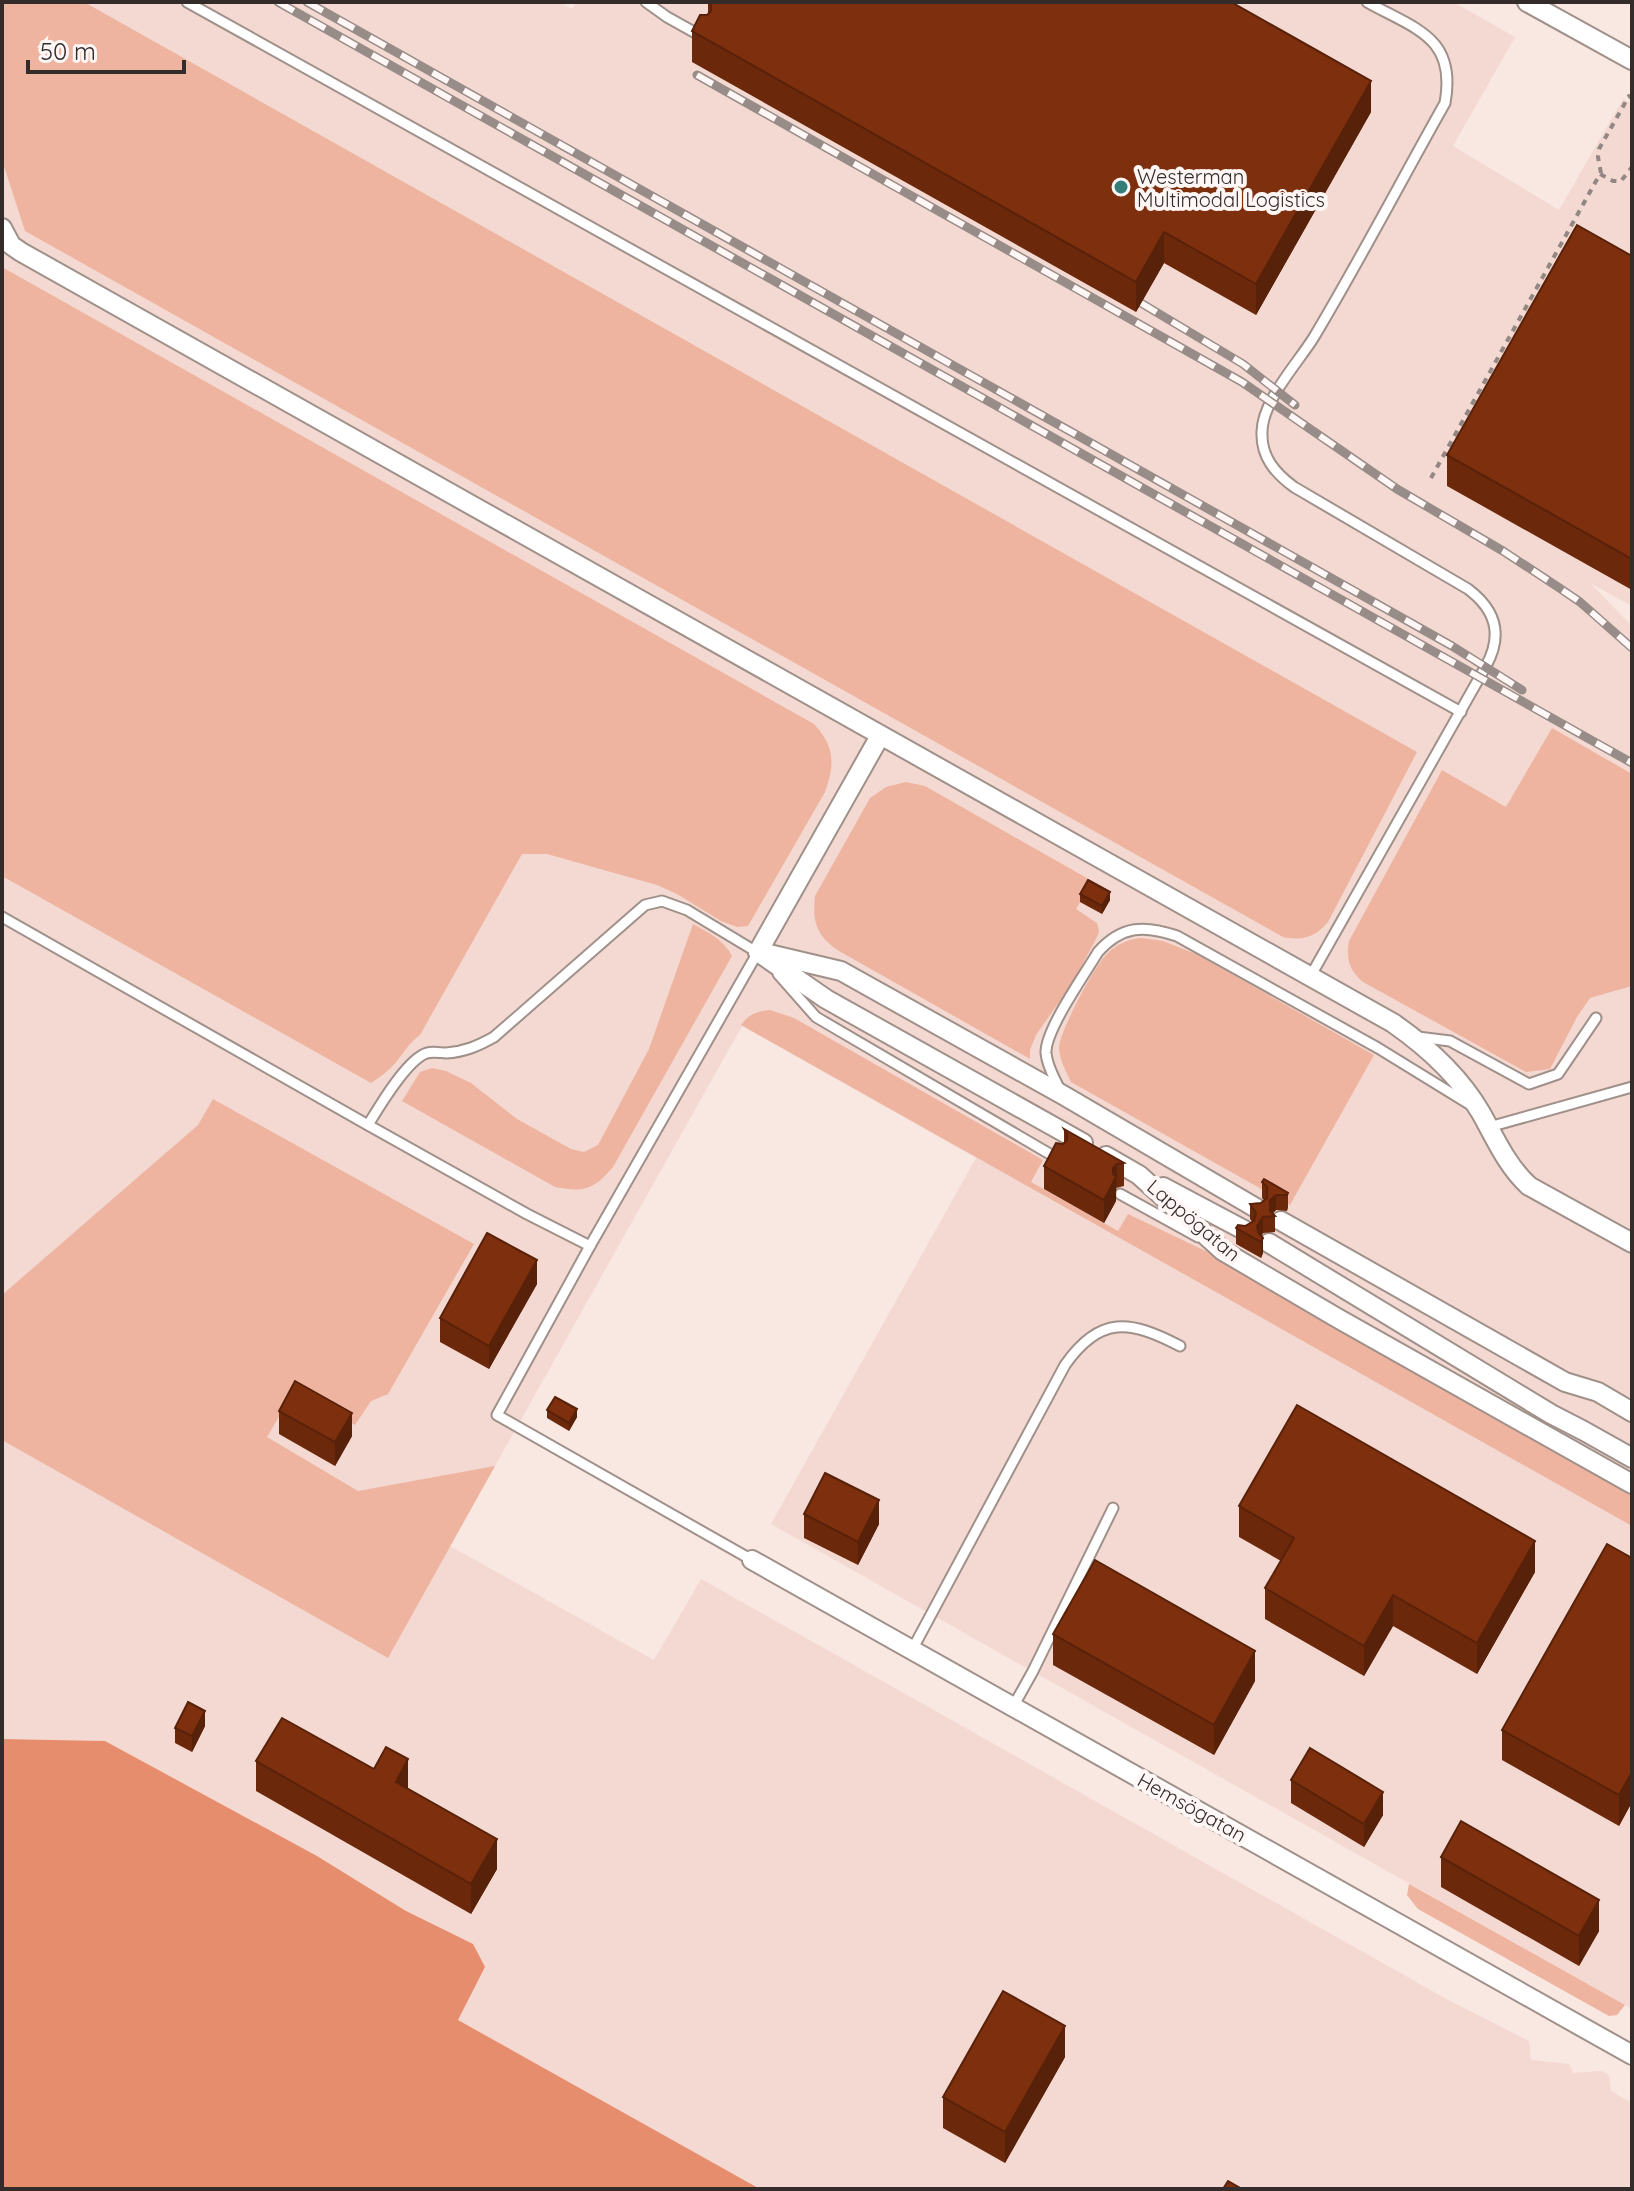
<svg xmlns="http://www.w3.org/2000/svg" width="1634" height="2191" font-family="Quicksand,sans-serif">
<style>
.built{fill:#f3d9d1}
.green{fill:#eeb4a0}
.water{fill:#e68d6d}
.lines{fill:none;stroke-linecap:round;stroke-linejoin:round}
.lane-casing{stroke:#a0908a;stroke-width:13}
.street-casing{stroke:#a0908a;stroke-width:22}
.path{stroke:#938783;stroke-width:4;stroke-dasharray:6 6;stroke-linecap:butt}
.lane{stroke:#fff;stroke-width:9}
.street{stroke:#fff;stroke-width:18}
.rail-casing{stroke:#988c88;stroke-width:9}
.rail{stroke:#fef7f5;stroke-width:6;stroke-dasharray:18;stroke-linecap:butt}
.wall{fill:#6c280b}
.shaded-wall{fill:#582109}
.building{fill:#7e2f0d;stroke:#582109;stroke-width:2}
.poi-dot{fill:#357d79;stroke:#fef7f5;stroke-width:3}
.labels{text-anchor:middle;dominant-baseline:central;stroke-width:8;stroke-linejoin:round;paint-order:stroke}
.poi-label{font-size:20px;fill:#332c2a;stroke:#fef7f5;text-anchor:start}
.street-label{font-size:20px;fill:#332c2a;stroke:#fef7f5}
</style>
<rect width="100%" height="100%" fill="#f9e7e1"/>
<!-- built -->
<polygon class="built" points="2,2 559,2 572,9 577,2 1453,2 1515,37 1453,146 1559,210 1623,99 1632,104 1632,606 1590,583 1632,626 1632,2009 771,1524 976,1158 742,1026 450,1546 654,1660 701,1579 1450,2001 1529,2041 1531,2060 1569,2064 1573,2073 1601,2071 1609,2075 1611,2091 1632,2103 1632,2189 760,2189 458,2020 485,1967 406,1911 317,1856 105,1741 2,1739"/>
<!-- green -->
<g class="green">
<path d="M2,2H84L1417,752L1328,922C1315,937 1303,941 1283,937L25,231L2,160Z"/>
<path d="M2,267L814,724C835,747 835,764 825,792L748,926L737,927L721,921L677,894L657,885L547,854H522L420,1035C409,1043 405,1051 397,1061C390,1070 380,1077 371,1083L2,876Z"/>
<path d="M1552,728L1632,774V986L1590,998L1577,1017L1550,1069L1526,1072L1363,982C1349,971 1346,958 1349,941L1442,770L1506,807Z"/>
<path d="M906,782L925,786L1092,881L1076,909L1097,923L1099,932L1097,937L1073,982L1036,1035L1030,1050V1059L839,951C817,936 812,923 815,896L870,798L886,787Z"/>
<path d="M693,924C708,932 724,940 732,956L613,1167C594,1189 585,1193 555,1187L402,1101L420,1072L432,1068L446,1071L471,1083L517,1119L571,1149L584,1152L598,1145L649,1049Z"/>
<path d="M1141,938L1163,941L1196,954L1374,1055L1290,1205L1071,1082C1066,1071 1059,1059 1059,1047C1060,1031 1095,964 1108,953C1117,944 1129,939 1141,938Z"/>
<path d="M770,1010L794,1018L1043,1160L1031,1182L1118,1231L1128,1214L1214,1255L1632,1491V1526L741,1025C749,1014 757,1011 770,1010Z"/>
<polygon points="213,1099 474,1244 388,1394 371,1401 355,1425 294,1391 267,1437 358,1491 495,1466 388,1658 2,1440 2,1295 198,1125"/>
<polygon points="1409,1884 1436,1899 1625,2005 1617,2015 1609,2016 1418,1909 1407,1895"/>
</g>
<!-- water -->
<polygon class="water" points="2,1739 105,1741 317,1856 406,1911 473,1944 485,1967 458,2020 760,2189 2,2189"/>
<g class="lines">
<defs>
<g id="lane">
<polyline points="187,2 1461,712"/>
<polyline points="646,2 667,17 701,36"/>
<polyline points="2,917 368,1125 527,1214 590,1246"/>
<polyline points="778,974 816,1017 1060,1160"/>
<path d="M1310,977L1486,666C1503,635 1496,610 1468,589L1294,487C1275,473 1261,457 1262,432C1262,401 1298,363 1314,337C1360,260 1401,181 1445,103C1457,37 1415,29 1367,2"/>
<polyline points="1418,1037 1450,1041 1529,1084 1558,1074 1596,1018"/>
<path d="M1059,1088C1054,1077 1047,1066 1046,1053C1045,1030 1085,974 1098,952C1122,925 1145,925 1177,936L1378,1048L1469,1104"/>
<path d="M368,1125C379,1107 407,1059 427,1053C433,1051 441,1053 446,1053C464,1052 478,1046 494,1037L645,905L662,901L687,910L760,954"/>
<polyline points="1489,1127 1632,1087"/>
<polyline points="1120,1194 1198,1237"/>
<polyline points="752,1560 497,1415 590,1246 758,952"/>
<path d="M912,1650L1065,1365C1100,1315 1130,1320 1180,1346"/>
<polyline points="1014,1705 1033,1671 1113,1508"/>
</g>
<g id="street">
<polyline points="1527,2 1632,60"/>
<path d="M2,228L11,245L21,252L1393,1023C1426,1046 1460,1077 1481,1113C1495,1138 1507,1166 1529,1186L1632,1243"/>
<polyline points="758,952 826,999 1083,1143"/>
<polyline points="758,952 880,736"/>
<polyline points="769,954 841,971 1063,1095 1256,1208"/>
<polyline points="1106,1156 1139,1175 1223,1251 1339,1319 1632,1484"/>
<polyline points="1163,1187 1244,1230"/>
<polyline points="1281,1221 1565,1382 1598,1392 1632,1412"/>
<polyline points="1269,1243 1551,1414 1584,1431 1632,1458"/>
<polyline points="752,1560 1632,2055"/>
</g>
</defs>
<!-- lane casing -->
<use href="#lane" class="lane-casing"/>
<!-- street casing -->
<use href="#street" class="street-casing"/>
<!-- path -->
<g class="path">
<polyline points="1601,173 1598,157 1599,149 1629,96 1632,98"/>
<polyline points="1431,478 1600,174 1613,181 1621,181 1632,167"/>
</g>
<!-- lane -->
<use href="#lane" class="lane"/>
<!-- street -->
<use href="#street" class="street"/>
<defs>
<g id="rail">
<polyline points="278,2 1632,763"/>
<polyline points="307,2 1452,646 1522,690"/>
<polyline points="697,75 1242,382 1397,489 1503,551 1558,587 1580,602 1632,648"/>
<polyline points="1141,303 1243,364 1295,405"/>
</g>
</defs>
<!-- rail casing -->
<use href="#rail" class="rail-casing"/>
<!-- rail -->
<use href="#rail" class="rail"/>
</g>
<!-- wall -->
<g class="wall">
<polygon points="708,2 1371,112 1256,315 1164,263 1136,312 692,62 692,31 708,14"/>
<polygon points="1632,256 1632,590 1447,486 1447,455"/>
<polygon points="1080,894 1110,900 1102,914 1080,902"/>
<polygon points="1064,1129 1124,1163 1124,1186 1116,1188 1116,1201 1104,1223 1044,1189 1044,1166 1064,1143"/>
<polygon points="1262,1182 1288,1193 1288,1208 1287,1211 1276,1210 1273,1213 1275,1216 1275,1232 1263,1233 1261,1236 1263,1253 1261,1258 1236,1244 1236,1228 1245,1226 1252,1222 1250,1219 1250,1204 1261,1203 1264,1200 1262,1198"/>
<polygon points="537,1284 489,1369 440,1342 440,1318"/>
<polygon points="547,1410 577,1417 569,1431 547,1418"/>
<polygon points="279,1411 352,1436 335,1466 279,1434"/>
<polygon points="1239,1506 1535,1572 1477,1674 1393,1626 1364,1676 1265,1619 1265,1588 1281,1561 1239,1537"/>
<polygon points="804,1514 879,1524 858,1565 804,1538"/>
<polygon points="1632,1558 1632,1802 1619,1826 1502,1760 1502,1730"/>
<polygon points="1053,1634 1255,1681 1214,1755 1053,1665"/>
<polygon points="205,1726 192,1752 175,1743 175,1728"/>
<polygon points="256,1761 408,1789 497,1869 471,1914 256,1791"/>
<polygon points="1291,1780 1383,1815 1364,1847 1291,1803"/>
<polygon points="1441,1857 1599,1931 1579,1966 1441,1887"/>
<polygon points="1065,2057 1005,2163 943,2128 943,2097"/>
</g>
<!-- shaded-wall -->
<g class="shaded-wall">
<polygon points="1371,81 1371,112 1256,315 1256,284"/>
<polygon points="1164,232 1164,263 1136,312 1136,282"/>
<polygon points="1110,892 1110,900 1102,914 1102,906"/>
<polygon points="1117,1164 1116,1201 1104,1223 1104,1200 1113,1168"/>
<polygon points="1276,1195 1276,1210 1270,1216 1270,1200"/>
<polygon points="1263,1217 1263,1233 1257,1242 1257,1226"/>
<polygon points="1263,1238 1263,1253 1261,1258 1261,1242"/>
<polygon points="537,1260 537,1284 489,1369 489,1346"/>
<polygon points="577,1409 577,1417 569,1431 569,1423"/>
<polygon points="352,1413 352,1436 335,1466 335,1442"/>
<polygon points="879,1500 879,1524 858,1565 858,1542"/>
<polygon points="1535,1541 1535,1572 1477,1674 1477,1643"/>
<polygon points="1393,1595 1393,1626 1364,1676 1364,1646"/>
<polygon points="1255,1651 1255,1681 1214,1755 1214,1725"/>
<polygon points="205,1711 205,1726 192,1752 192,1736"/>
<polygon points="408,1759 408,1789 396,1782"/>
<polygon points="1632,1772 1632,1802 1619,1826 1619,1795"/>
<polygon points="1383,1792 1383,1815 1364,1847 1364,1824"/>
<polygon points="497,1839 497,1869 471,1914 471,1884"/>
<polygon points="1599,1900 1599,1931 1579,1966 1579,1936"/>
<polygon points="1065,2026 1065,2057 1005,2163 1005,2132"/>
</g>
<!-- building -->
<g class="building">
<polygon points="708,2 1231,2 1371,81 1256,284 1164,232 1136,282 692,31 700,15 707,15 711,11 711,5"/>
<polygon points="1577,225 1632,256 1632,559 1447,455"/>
<polygon points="1088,880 1110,892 1102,906 1080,894"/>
<polygon points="1064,1129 1124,1163 1117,1164 1113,1168 1113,1174 1116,1177 1104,1200 1044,1166 1056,1143 1063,1144 1067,1140 1067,1134"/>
<polygon points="1264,1179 1288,1193 1287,1195 1276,1195 1270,1200 1270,1211 1275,1216 1263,1217 1257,1226 1258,1232 1263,1238 1261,1242 1236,1228 1238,1225 1245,1226 1254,1221 1256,1213 1250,1204 1261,1203 1267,1198 1267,1187 1262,1182"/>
<polygon points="487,1233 537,1260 489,1346 440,1318"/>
<polygon points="295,1381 352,1413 335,1442 279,1411"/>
<polygon points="555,1397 577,1409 569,1423 547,1410"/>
<polygon points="1297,1405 1535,1541 1477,1643 1393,1595 1364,1646 1265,1588 1294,1538 1239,1506"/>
<polygon points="825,1473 879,1500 858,1542 804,1514"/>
<polygon points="1607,1544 1632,1558 1632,1772 1619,1795 1502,1730"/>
<polygon points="1095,1560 1255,1651 1214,1725 1053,1634"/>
<polygon points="188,1702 205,1711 192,1736 175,1728"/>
<polygon points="282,1718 374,1769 386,1747 408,1759 396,1782 497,1839 471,1884 256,1761"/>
<polygon points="1310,1748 1383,1792 1364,1824 1291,1780"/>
<polygon points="1461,1821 1599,1900 1579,1936 1441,1857"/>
<polygon points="1003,1991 1065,2026 1005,2132 943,2097"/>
<polygon points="1228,2181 1242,2189 1223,2189"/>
</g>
<!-- markers -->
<circle class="poi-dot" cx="1121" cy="187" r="8"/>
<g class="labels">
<!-- poi labels -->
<g class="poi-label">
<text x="1137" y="176">Westerman<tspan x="1137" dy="23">Multimodal Logistics</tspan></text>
</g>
<!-- street labels -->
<g class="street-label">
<text transform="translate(1194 1220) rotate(40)">Lappögatan</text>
<text transform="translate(1192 1807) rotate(29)">Hemsögatan</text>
</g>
</g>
<!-- border -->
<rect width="1634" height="2191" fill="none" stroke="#332c2a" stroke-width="8"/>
<!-- scale -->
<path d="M28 60v12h156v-12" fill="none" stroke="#332c2a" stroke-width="4"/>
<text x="40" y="60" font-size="24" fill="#332c2a" stroke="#fef7f5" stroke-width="6" paint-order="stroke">50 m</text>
</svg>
